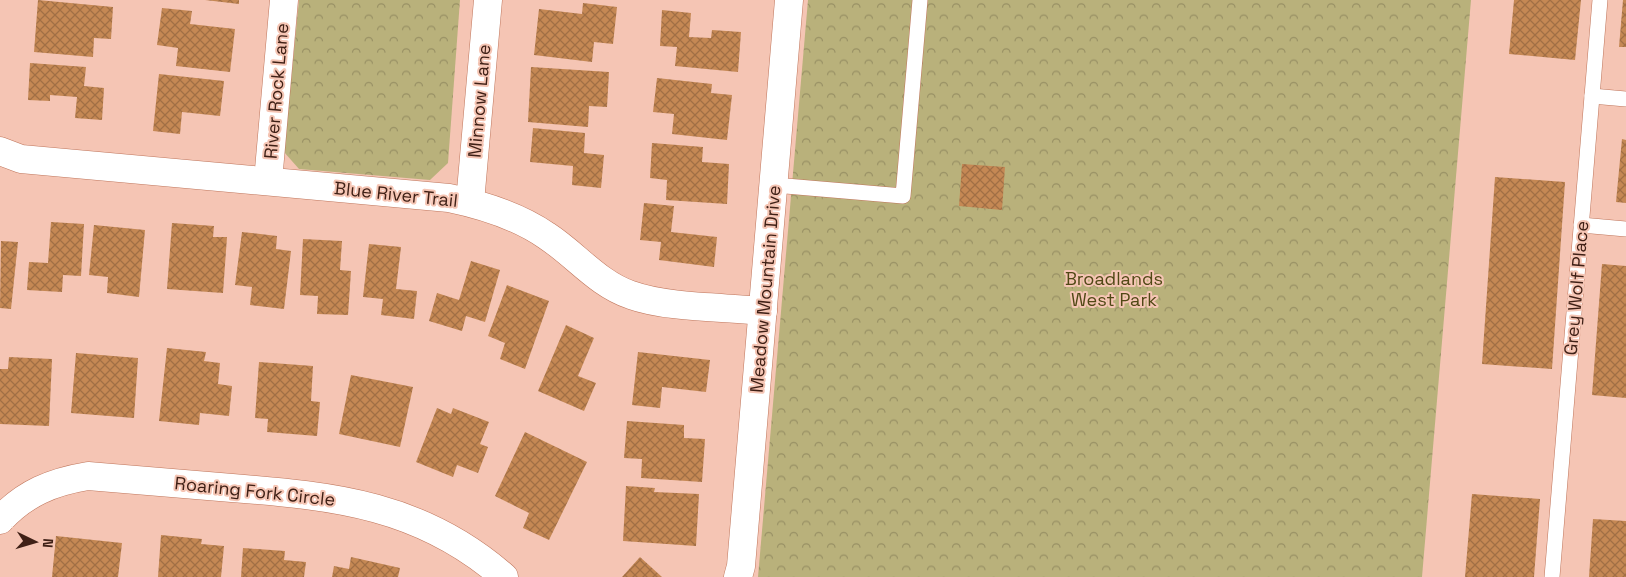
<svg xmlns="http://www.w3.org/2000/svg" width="1626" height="577" font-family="'Space Grotesk',sans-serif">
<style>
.park{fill:url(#park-crowns)}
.building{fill:url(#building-cross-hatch)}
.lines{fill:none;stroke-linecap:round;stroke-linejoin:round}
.lane-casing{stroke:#bf755b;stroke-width:16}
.street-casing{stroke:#bf755b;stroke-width:29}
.lane{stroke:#fff;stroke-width:15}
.street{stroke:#fff;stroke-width:28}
.labels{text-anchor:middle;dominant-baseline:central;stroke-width:4;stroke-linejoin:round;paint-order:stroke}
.street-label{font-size:18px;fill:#3f2016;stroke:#f5c5b4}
.park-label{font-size:18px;fill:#504815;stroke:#f5c5b4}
</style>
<defs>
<pattern id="park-crowns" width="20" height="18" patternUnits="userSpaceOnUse" patternTransform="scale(1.25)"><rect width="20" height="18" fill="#b9b17b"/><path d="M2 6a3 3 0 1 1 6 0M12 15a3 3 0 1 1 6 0" fill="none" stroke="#989064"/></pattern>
<pattern id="building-cross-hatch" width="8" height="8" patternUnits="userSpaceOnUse" patternTransform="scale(1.25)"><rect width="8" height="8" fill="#c58854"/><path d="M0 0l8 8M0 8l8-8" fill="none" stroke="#a16f45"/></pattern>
</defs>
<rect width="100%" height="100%" fill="#f5c5b4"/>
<!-- park -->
<g class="park">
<polygon points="299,0 460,0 448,163 430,180 299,169 284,152"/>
<polygon points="808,0 1471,0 1422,577 758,577"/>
</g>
<!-- building -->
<g class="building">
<polygon points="38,0 113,7 111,39 94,38 93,57 34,52"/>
<polygon points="205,0 239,0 239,4"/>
<polygon points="1514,0 1581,0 1575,60 1509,54"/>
<polygon points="1623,0 1626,0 1626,47 1619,47"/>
<polygon points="583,3 617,7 613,44 594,42 592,62 534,55 539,9 582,14"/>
<polygon points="162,8 192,11 190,24 235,29 230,72 176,66 178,48 157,45"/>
<polygon points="662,10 691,13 689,37 711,38 712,30 741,32 738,72 675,66 677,47 660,46"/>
<polygon points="30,63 86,67 84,86 104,88 102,120 75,118 77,97 50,95 50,101 28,100"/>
<polygon points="531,67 609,72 607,107 589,106 588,127 528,122"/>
<polygon points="159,74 224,81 220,116 182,112 180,134 153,131"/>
<polygon points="657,78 712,84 711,93 732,95 727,140 672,134 674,114 653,112"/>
<polygon points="533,128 585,133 584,153 604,155 601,188 572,185 573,166 530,162"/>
<polygon points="1622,139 1626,140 1626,203 1616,202"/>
<polygon points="652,143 703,147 702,162 729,164 727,204 666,200 667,180 650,178"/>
<polygon points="962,164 1005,167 1002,210 959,206"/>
<polygon points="1495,177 1565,182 1552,369 1482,364"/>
<polygon points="644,203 674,206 671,232 717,237 714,267 659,260 661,242 640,240"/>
<polygon points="51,222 84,224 81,276 63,275 62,292 27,290 29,262 48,263"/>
<polygon points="172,223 214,226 213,237 227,237 223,293 167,289"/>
<polygon points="94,225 145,230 139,297 107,293 108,277 89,275"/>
<polygon points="242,232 277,236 276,249 291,251 284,309 250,305 252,287 235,285"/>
<polygon points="303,239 342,241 340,270 351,271 348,315 317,314 318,296 300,295"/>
<polygon points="1,241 18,242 11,309 0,308"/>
<polygon points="369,244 401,247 396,289 417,291 414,319 381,315 383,299 363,297"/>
<polygon points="471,261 500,270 485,322 466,316 462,331 429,321 437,293 459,300"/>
<polygon points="1602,264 1626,266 1626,398 1592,395"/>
<polygon points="507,285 549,301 525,369 500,359 505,343 488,336"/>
<polygon points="566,325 594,338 578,376 596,383 584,411 538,391"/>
<polygon points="167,348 206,352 204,361 220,363 218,384 232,386 229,416 200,413 199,425 159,421"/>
<polygon points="638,352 710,360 706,392 662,387 660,408 632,405"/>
<polygon points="76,353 138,358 134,418 71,413"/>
<polygon points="9,357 52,359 49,426 0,424 0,369 8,369"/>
<polygon points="259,362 313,366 311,401 320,402 317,436 267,432 268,419 255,418"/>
<polygon points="351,375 413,387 400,447 339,434"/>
<polygon points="437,408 451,414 453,408 489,422 480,444 488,447 478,473 457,465 453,477 416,462"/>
<polygon points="627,421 684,425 684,438 705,439 702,482 641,478 642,459 624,458"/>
<polygon points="525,432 587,462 549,540 523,528 529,513 495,496"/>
<polygon points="626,486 655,488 654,492 699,494 696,546 623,541"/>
<polygon points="1472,494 1540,499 1534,577 1465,577"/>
<polygon points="1593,519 1626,521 1626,577 1589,577"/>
<polygon points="161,535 202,539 201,544 224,546 221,577 158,577"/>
<polygon points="56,536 122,543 118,577 52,577"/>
<polygon points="243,548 285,551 284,560 306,562 304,577 241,577"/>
<polygon points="351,557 400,568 398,577 332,577 334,566 349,569"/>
<polygon points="640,557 662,577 622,577"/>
</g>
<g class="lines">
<defs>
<g id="lane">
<polyline points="1592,96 1626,99"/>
<polyline points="774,185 903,196 920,0"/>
<polyline points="1581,225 1626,229"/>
<polyline points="1552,577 1600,0"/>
</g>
<g id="street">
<path d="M0,151L21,159L449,198C483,205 518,216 547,236C576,255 598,284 631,295C667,308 724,307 763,311"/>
<polyline points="268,181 284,0"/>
<polyline points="470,202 488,0"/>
<path d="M0,520C25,493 52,482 88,476C136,480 184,484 232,488C335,496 422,505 504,577"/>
<polyline points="738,577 741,566 789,0"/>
</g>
</defs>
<!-- lane casing -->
<use href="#lane" class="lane-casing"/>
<!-- street casing -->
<use href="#street" class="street-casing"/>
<!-- lane -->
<use href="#lane" class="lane"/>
<!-- street -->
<use href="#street" class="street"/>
</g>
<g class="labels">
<!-- street labels -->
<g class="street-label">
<text transform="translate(276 91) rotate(-85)">River Rock Lane</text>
<text transform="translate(479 101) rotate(-85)">Minnow Lane</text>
<text transform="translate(396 194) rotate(6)">Blue River Trail</text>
<text transform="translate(1576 288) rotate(-85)">Grey Wolf Place</text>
<text transform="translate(765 289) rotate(-85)">Meadow Mountain Drive</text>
<text transform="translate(255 491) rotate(6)">Roaring Fork Circle</text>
</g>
<!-- park labels -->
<g class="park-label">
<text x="1114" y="278">Broadlands<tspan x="1114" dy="21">West Park</tspan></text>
</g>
</g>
<!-- north arrow -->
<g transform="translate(35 542) rotate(95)" stroke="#f5c5b4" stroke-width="4" paint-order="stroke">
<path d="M0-4L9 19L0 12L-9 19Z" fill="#3f2016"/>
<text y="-8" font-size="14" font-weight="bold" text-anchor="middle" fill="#3f2016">N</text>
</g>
</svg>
